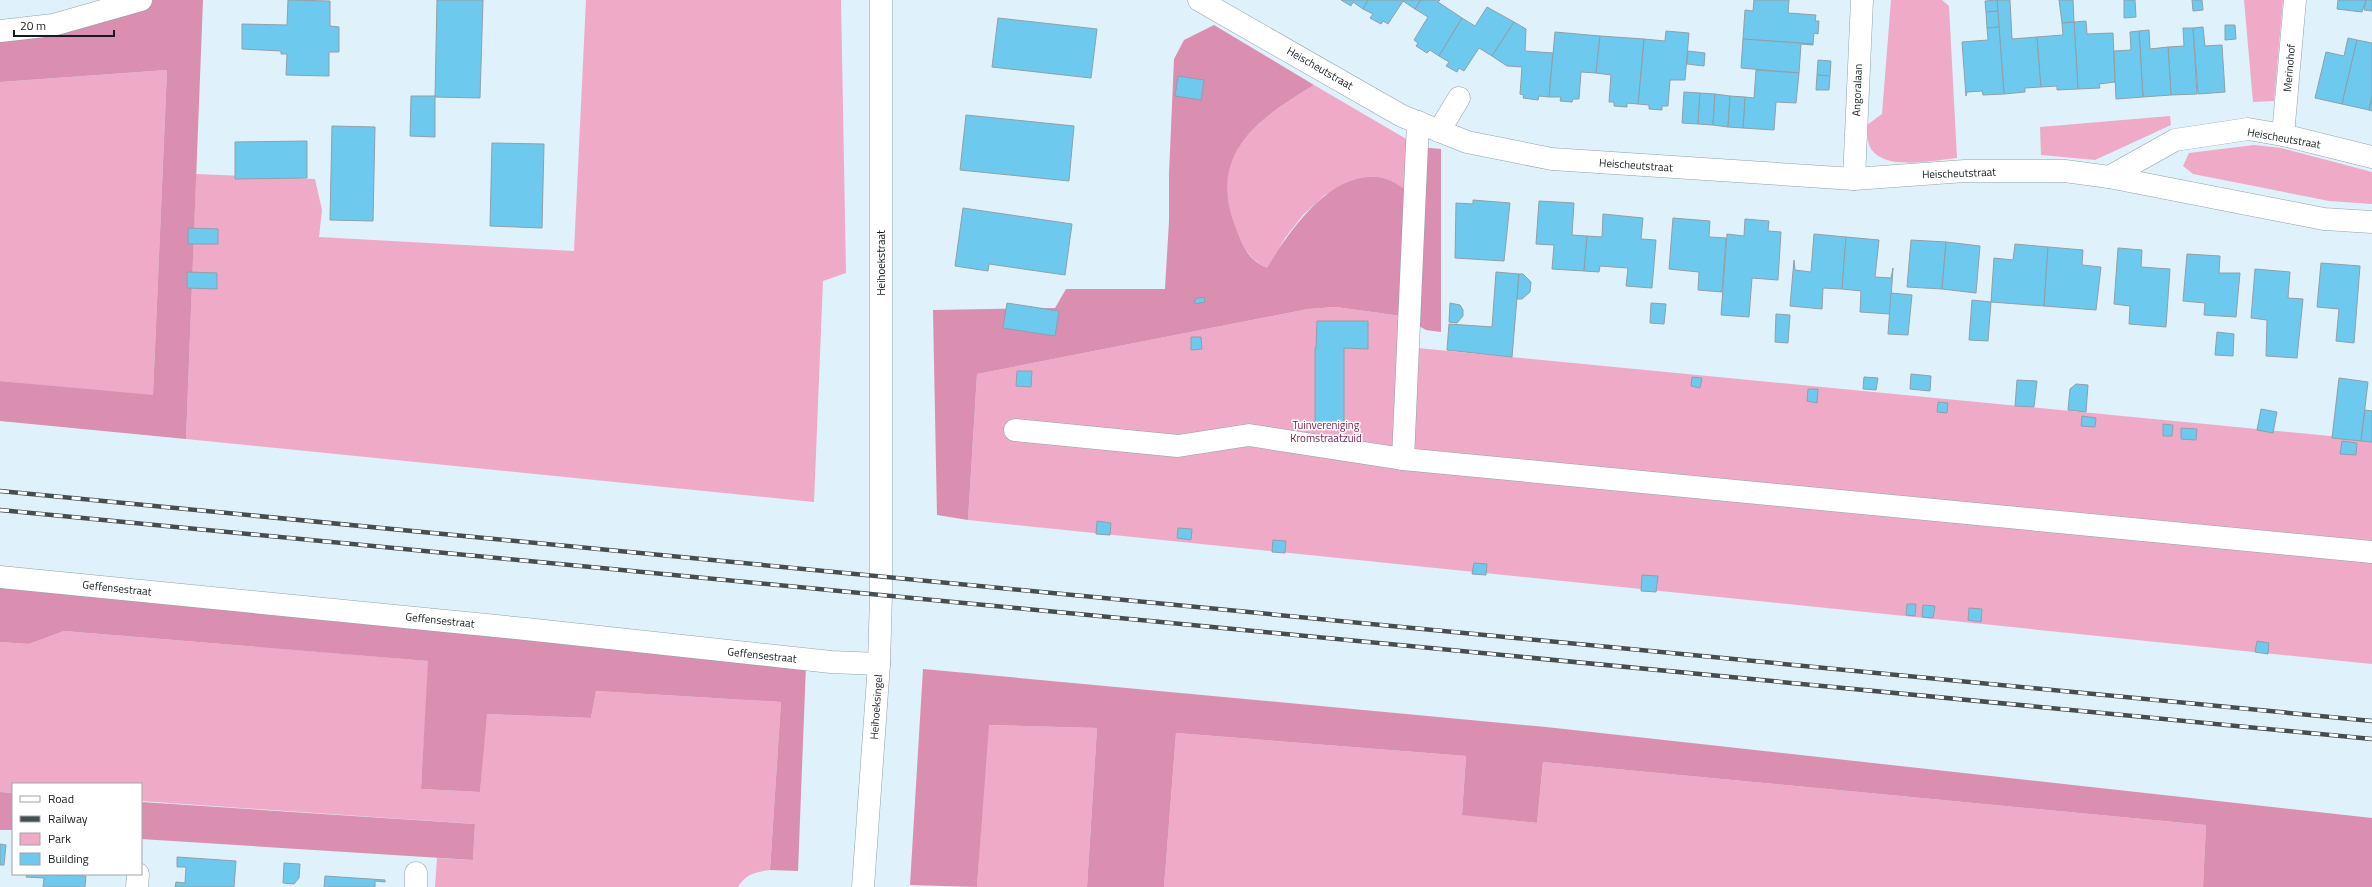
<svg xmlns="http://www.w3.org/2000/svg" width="2372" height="887" font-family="'Titillium Web',sans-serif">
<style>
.green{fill:#efaac8}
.forest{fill:#da8eb0}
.building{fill:#6ec9ef;stroke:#8fa0a9}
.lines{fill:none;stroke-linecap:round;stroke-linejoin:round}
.minor-casing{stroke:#90a2aa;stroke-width:23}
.minor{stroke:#fff;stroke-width:22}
.rail-casing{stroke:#444d51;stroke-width:4.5}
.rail{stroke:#fff;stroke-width:3;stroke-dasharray:9;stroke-linecap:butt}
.labels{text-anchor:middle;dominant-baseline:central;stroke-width:3;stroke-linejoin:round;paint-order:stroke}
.street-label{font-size:11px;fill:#151c1f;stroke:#fff}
.park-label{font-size:11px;fill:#7a2151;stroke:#fff}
</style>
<rect width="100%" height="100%" fill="#dff1fa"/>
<!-- green -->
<g class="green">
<polygon points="586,0 841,0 846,273 823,281 814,502 186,439 196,174 315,179 322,210 319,237 574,251"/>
<path d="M1891,0H1942L1949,6L1957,158C1934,160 1883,172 1870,147C1867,141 1868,132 1867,125L1882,114Z"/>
<polygon points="2244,0 2283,0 2274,101 2253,102"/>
<polygon points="167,70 153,396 0,381 0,82"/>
<path d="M1314,85L1420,147L1407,191L1350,183L1325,195L1303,215L1285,238L1267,269C1247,257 1241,244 1233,223C1207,154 1262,116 1314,85Z"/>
<polygon points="2170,116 2171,125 2095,160 2041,155 2040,127"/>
<polygon points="2254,145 2281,148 2372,172 2372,204 2329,201 2193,174 2183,166 2189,153"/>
<polygon points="1336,307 1416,318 1418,348 2372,440 2372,664 968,520 977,374 1308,309"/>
<path d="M64,631L429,661L421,789L480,792L486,714L591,718L596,691L781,702L770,870C756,872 745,874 738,887H435L437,858L473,860L475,824L141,801V784H13V793L0,792V642L29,644Z"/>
<polygon points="988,725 1097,728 1087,887 977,887"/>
<polygon points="1176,733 1466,756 1462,814 1537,823 1543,762 2206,825 2203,887 1164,887"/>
</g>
<!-- forest -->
<g class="forest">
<polygon points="152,0 203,0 186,439 0,421 0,381 153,395 167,70 0,82 0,37"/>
<path d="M1214,25L1314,85C1259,118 1207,154 1235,226C1242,245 1248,260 1267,268C1289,231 1334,165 1386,179C1393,181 1401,187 1407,191L1420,147L1441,149V332L1426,330L1417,325L1416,318L1336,307L1308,309L977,374L968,520L937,515L933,310L1055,308L1066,289H1165L1169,221V174L1174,59L1184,40Z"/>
<polygon points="0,586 806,665 798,871 770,870 781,702 596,691 591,718 487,714 480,792 421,789 428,661 64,631 29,644 0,642"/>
<polygon points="923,669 1546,727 2372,818 2372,887 2203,887 2206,825 1543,762 1537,823 1462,815 1466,756 1176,733 1164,887 1087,887 1097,728 989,725 977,887 910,885"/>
<polygon points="0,792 13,793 13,830 0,830"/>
<polygon points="141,802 475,824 473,860 141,839"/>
</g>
<!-- building -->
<g class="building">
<polygon points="288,0 330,1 330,26 339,27 339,52 329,52 329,76 286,75 287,54 281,54 281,51 242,49 242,24 287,25"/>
<polygon points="437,0 483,0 480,98 435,97"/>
<polygon points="1341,0 1368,0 1363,9 1353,2 1351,6"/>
<polygon points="1368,0 1421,0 1415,9 1403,1 1388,24 1383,21 1381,24 1370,18 1373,14 1363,9"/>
<polygon points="1421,0 1440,0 1438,2 1462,18 1439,56 1430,50 1427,53 1416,46 1418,43 1414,40 1428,17 1415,9"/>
<polygon points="1754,0 1789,0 1788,13 1816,15 1815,21 1819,21 1818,34 1814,33 1813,44 1743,39 1745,10 1753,11"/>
<polygon points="1997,0 2010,0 2012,39 2037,37 2041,87 2025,88 2025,92 2004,94"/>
<polygon points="1997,0 1998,11 1986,12 1985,1"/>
<polygon points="2059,0 2073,0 2074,22 2062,23"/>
<polygon points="2124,0 2135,0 2136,17 2124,18"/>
<polygon points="2192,0 2202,0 2203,10 2193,11"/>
<polygon points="2338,0 2366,0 2362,12 2337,9"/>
<polygon points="2366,0 2372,0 2372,11 2364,10"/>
<polygon points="1487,7 1514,22 1492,56 1479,48 1464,71 1459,68 1457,72 1446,66 1449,62 1439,56 1462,18 1475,26"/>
<polygon points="1998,11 1999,27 1987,28 1986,12"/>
<polygon points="998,18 1097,29 1091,78 992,67"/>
<polygon points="2086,21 2087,34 2113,33 2115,82 2099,84 2100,88 2078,89 2074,22"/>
<polygon points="1514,22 1526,29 1525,51 1553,53 1549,97 1539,96 1538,100 1523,98 1524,95 1520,94 1522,67 1507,66 1492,56"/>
<polygon points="2074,22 2078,89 2057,90 2057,86 2041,87 2037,37 2063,35 2062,23"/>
<polygon points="2225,25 2235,25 2236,39 2225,40"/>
<polygon points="1999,27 2004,94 1983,95 1982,91 1967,92 1966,96 1962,42 1988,40 1987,28"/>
<polygon points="2203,27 2205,46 2222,45 2225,92 2198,94 2193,28"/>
<polygon points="2183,28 2193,28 2197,94 2171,95 2168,47 2184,46"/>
<polygon points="2149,30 2150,49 2168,47 2171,95 2143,97 2139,31"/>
<polygon points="1666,31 1689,33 1685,80 1670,80 1668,106 1662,106 1662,110 1649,109 1649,105 1638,104 1644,39 1665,41"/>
<polygon points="2139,31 2143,97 2116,99 2114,51 2131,50 2130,32"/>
<polygon points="1555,32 1600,36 1596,73 1581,72 1579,99 1573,99 1572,102 1560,101 1561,97 1549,97"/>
<polygon points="1600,36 1644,39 1638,104 1627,103 1627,107 1614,106 1614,102 1609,102 1611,75 1596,73"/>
<polygon points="2348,38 2357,40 2342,104 2315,98 2326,52 2344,56"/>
<polygon points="1743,39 1813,44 1813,45 1801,44 1799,73 1741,68"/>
<polygon points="2357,40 2372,43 2372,96 2369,110 2342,104"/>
<polygon points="1688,51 1705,53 1704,66 1687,64"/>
<polygon points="1818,60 1831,61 1830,76 1817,75"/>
<polygon points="1756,70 1799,73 1796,103 1776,102 1774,130 1743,128 1745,97 1754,98"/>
<polygon points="1817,75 1830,76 1829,90 1816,90"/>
<polygon points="1178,76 1204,80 1201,100 1175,96"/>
<polygon points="1684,92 1700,93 1698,124 1682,123"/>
<polygon points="1700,93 1715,94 1713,125 1698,124"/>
<polygon points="1715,94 1730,96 1728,127 1713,125"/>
<polygon points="411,96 435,96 435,137 410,136"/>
<polygon points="1730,96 1745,97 1743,128 1728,127"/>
<polygon points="2372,96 2372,111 2369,110"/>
<polygon points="966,115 1074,126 1069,181 960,170"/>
<polygon points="332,126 375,127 373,221 330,220"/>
<polygon points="307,141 307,178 235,179 235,142"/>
<polygon points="492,143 544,144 542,228 490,226"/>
<polygon points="1473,200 1510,203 1504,261 1455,258 1456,203 1473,204"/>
<polygon points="1539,201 1574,203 1572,235 1587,236 1584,271 1552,269 1554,245 1536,244"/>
<polygon points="963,208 1072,224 1065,275 989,264 988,271 955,266"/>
<polygon points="1603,214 1643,218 1641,239 1656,240 1652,288 1626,286 1628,268 1600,266 1599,272 1584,271 1587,236 1602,237"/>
<polygon points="1673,218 1710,221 1709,237 1726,238 1722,292 1698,290 1699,272 1669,269"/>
<polygon points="1745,219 1769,221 1768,231 1781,232 1778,280 1752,278 1749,317 1721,315 1727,234 1744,236"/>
<polygon points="188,228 218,229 218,244 188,244"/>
<polygon points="1814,234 1846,237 1842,289 1823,288 1822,309 1790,306 1794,260 1795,270 1811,272"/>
<polygon points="1846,237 1879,240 1875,277 1891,278 1893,268 1890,314 1860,312 1861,291 1842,289"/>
<polygon points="1911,240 1946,242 1942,289 1907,287"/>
<polygon points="1946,242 1980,246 1976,293 1942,289"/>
<polygon points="2015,244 2048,247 2044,306 1991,302 1994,258 2013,260"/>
<polygon points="2048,247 2083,250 2082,265 2101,267 2096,310 2044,306"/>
<polygon points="2118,248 2142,250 2141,267 2170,269 2166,327 2129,324 2130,306 2114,304"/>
<polygon points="2187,254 2220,256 2219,273 2240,273 2236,317 2204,315 2205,303 2183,301"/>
<polygon points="2321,263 2360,266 2354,343 2336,341 2339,309 2317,307"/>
<polygon points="2255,269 2290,272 2288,298 2303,299 2297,358 2266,356 2267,320 2251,318"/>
<polygon points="187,272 217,273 217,289 187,288"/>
<polygon points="1496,272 1519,274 1512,357 1447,350 1449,324 1492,327"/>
<polygon points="1519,274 1523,274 1531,282 1530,292 1522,299 1517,299"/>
<polygon points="1891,293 1912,295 1908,335 1888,334"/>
<polygon points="1204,297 1205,302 1195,304 1195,299"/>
<polygon points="1972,300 1991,302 1988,341 1969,340"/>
<polygon points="1007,303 1059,311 1055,336 1003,328"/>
<polygon points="1450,303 1460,305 1463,310 1463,316 1457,323 1449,322"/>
<polygon points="1651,303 1666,304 1664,324 1650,323"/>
<polygon points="1776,314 1790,315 1788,343 1775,342"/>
<polygon points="1317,321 1368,321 1368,349 1344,348 1344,423 1315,423 1315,348 1316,348"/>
<polygon points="2217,332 2234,334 2233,356 2215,355"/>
<polygon points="1191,337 1201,337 1202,349 1191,350"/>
<polygon points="1017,371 1032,371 1031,387 1016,386"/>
<polygon points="1911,374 1931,376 1930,391 1910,389"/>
<polygon points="1692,377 1702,378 1700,388 1691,386"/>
<polygon points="1864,377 1878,378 1876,390 1863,389"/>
<polygon points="2339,378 2368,382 2361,441 2332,438"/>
<polygon points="2017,380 2037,381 2034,407 2015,406"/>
<polygon points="2076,384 2088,385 2086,412 2068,410 2070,389"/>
<polygon points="1808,389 1818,389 1817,403 1807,401"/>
<polygon points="1938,402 1948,403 1947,413 1937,412"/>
<polygon points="2261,409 2277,412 2273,433 2257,430"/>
<polygon points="2365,410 2372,411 2372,442 2361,441"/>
<polygon points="2082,416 2096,418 2095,427 2081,426"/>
<polygon points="2163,424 2173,425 2172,436 2163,436"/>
<polygon points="2181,428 2197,429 2196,440 2181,439"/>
<polygon points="2342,441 2357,443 2356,455 2340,454"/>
<polygon points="1097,521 1111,523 1110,535 1096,534"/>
<polygon points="1178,528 1192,529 1191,540 1177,538"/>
<polygon points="1273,540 1286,541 1285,553 1272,552"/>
<polygon points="1474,563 1487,564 1486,575 1472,574"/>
<polygon points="1642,575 1658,576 1656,592 1641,591"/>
<polygon points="1907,604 1916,604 1915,616 1906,615"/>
<polygon points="1923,605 1935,606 1933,618 1922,617"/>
<polygon points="1969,608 1982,609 1981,622 1968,620"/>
<polygon points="2257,641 2269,643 2268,654 2255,652"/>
<polygon points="0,844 6,845 4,865 0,865"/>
<polygon points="177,857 236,861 234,887 175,887 176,882 185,883 186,867 177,867"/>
<polygon points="284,863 300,864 299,878 294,884 283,883"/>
<polygon points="27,874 86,876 85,887 43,887 44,878 26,877"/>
<polygon points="325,876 385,880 385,882 375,881 375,887 324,887"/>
</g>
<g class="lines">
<defs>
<g id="minor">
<polyline points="1199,0 1402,116 1467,142 1552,159 1854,179 1965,171 2065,171 2109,177 2324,219 2372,222"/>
<polyline points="0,31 53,25 141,0"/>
<polyline points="1439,131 1459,98"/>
<polyline points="2283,135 2295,0"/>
<polyline points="2109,177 2175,140 2248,129 2283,135 2372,157"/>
<polyline points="1854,179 1862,0"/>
<polyline points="1015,430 1178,446 1249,435 1403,459 2372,552"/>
<polyline points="1403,459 1418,122"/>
<polyline points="0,577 526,629 831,662 879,664"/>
<polyline points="137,887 138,874"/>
<polyline points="416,887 416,873"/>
<polyline points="863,887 879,664 881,595 881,0"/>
</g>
</defs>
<!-- minor casing -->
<use href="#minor" class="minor-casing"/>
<!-- minor -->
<use href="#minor" class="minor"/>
<defs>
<g id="rail">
<polyline points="0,491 2372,721"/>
<polyline points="0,510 2372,739"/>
</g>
</defs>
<!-- rail casing -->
<use href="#rail" class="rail-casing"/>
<!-- rail -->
<use href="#rail" class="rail"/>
</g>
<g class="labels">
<!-- street labels -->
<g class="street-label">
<text transform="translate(1320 68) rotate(30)">Heischeutstraat</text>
<text transform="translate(2289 68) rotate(-85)">Merinohof</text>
<text transform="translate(1857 90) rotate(-88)">Angoralaan</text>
<text transform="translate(2284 138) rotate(10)">Heischeutstraat</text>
<text transform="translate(1636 165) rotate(4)">Heischeutstraat</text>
<text transform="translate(1959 173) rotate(-2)">Heischeutstraat</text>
<text transform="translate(881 263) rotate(-90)">Heihoekstraat</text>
<text transform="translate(117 588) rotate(6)">Geffensestraat</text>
<text transform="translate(440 620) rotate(6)">Geffensestraat</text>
<text transform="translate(762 655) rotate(6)">Geffensestraat</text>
<text transform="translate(876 707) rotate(-86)">Heihoeksingel</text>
</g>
<!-- park labels -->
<g class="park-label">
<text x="1326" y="425">Tuinvereniging<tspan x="1326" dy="13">Kromstraatzuid</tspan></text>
</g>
</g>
<!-- legend -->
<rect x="12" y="783" width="130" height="92" fill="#ffffff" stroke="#a1a4a5"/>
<rect x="20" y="796" width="20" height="6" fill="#ffffff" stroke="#a1a4a5"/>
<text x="48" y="803" font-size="12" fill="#151c1f">Road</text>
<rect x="20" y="816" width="20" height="6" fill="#444d51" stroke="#a1a4a5"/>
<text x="48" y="823" font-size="12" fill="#151c1f">Railway</text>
<rect x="20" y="833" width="20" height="12" fill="#efaac8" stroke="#a1a4a5"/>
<text x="48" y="843" font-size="12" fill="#151c1f">Park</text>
<rect x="20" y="853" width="20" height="12" fill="#6ec9ef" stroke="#a1a4a5"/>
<text x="48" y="863" font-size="12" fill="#151c1f">Building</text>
<!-- scale -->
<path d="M14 30v6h100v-6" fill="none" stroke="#151c1f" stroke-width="2"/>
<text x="20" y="30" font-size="12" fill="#151c1f" stroke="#ffffff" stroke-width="3" paint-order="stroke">20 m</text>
</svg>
